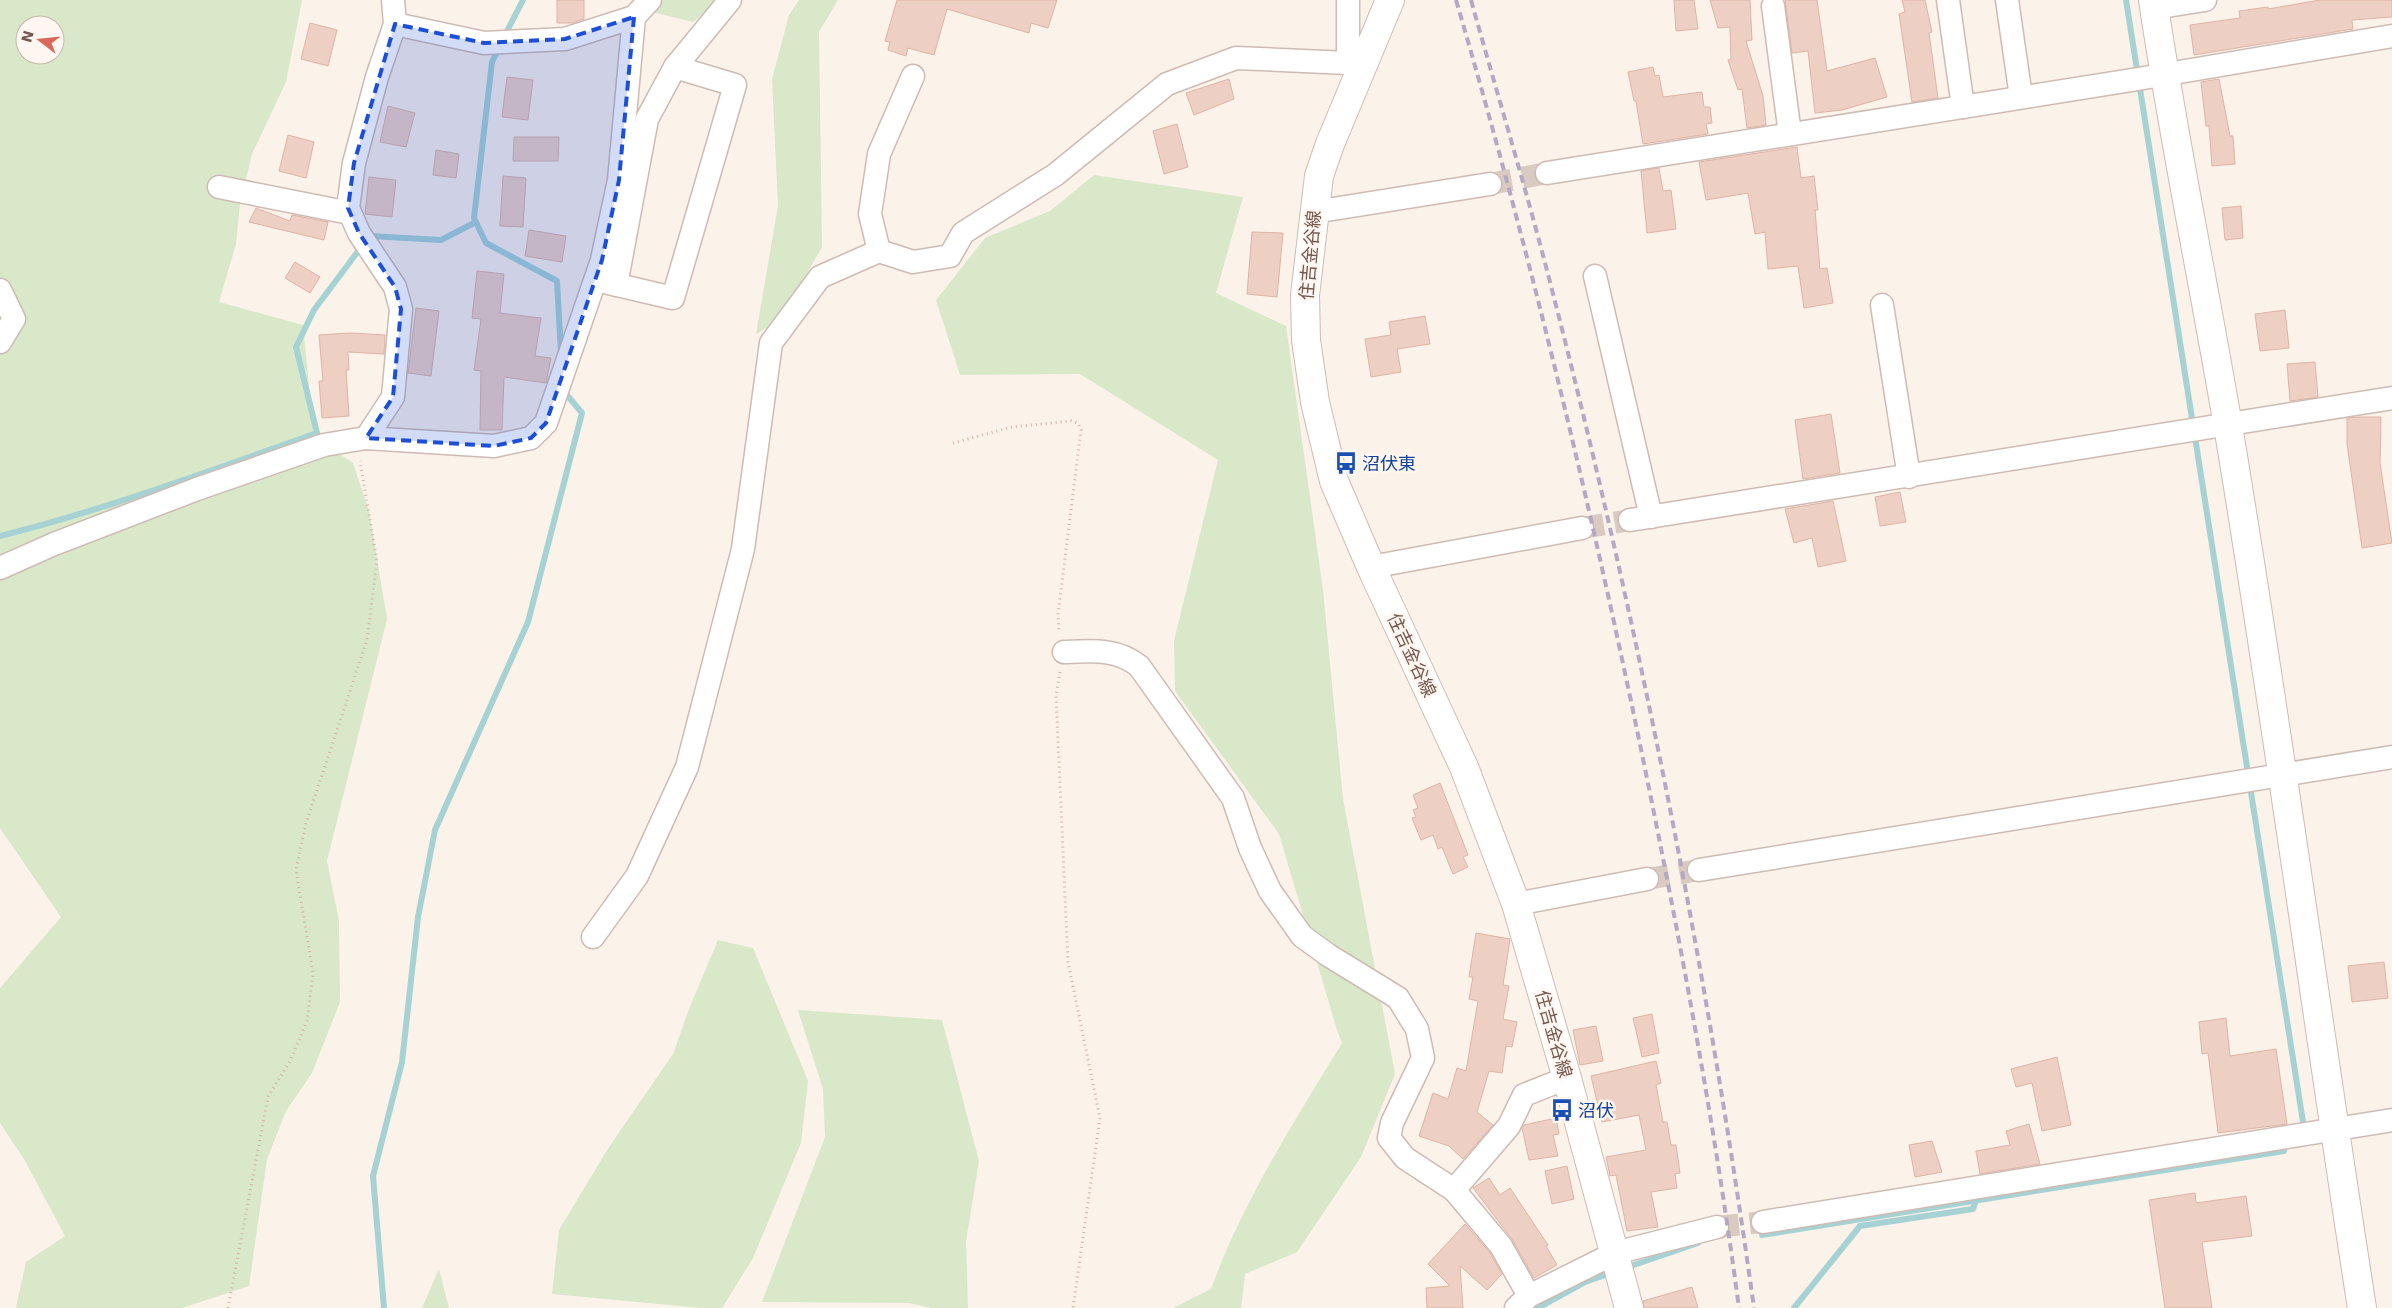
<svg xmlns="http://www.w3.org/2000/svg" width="2392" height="1308" font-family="'DejaVu Sans','Noto Sans JP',sans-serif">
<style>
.green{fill:#d9e8c9;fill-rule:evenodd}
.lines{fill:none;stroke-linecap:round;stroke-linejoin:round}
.stream{stroke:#a6d2d4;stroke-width:6}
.building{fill:#eecfc3;stroke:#dfb4a5}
.minor-tunnel{stroke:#d9cbc2;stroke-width:22;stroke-dasharray:22 11;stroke-linecap:butt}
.minor-casing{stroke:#cebbb3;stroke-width:25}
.tertiary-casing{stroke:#cebbb3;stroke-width:30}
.secondary-casing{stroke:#d0bbb1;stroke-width:30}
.path{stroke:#d3b2a6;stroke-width:3;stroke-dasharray:1 4;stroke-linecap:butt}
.minor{stroke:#fff;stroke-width:22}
.tertiary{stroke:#fff;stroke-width:28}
.secondary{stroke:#fff;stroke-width:28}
.rail{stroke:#b4a8c4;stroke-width:4;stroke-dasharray:8 5;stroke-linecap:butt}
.marked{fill:#1d4ed8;fill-opacity:0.2;stroke:#1d4ed8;stroke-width:4;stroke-dasharray:10 6;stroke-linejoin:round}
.labels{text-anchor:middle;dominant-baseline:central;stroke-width:5;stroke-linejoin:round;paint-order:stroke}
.street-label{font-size:18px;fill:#73574f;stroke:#fef6f0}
.transit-label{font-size:18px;fill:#164399;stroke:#fef6f0;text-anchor:start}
</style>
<rect width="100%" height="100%" fill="#fbf2e9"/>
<!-- green -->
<g class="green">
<path d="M0,0H302L286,82L252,154L240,204L236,244L219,302L303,325L314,437L353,463L369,511L387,619L327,861L339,921L340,1002L312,1073L286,1111L267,1159L249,1286L182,1308H16L26,1262L65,1236L24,1159L0,1123V988L61,917L0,828ZM25,25H55V55H25Z"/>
<polygon points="663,0 719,0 693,22 652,12"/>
<polygon points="799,0 838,0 819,32 822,247 780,320 756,334 778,206 772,79 789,15"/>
<path d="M1094,175L1243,197L1216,293L1286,326L1323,590L1343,799L1395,1074L1361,1157L1297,1252L1245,1274L1241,1308H1173L1211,1289C1243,1201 1294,1122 1342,1043L1337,1030L1279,834L1175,691L1174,641L1218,460L1080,374L960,375L936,300L985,238L1050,211Z"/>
<polygon points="718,940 753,948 808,1081 801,1143 753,1258 722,1308 701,1308 552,1294 559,1230 609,1147 673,1054 689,1009"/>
<polygon points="798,1010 942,1020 979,1161 966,1241 968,1308 932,1308 909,1303 762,1302 825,1137 823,1089"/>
<polygon points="439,1269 449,1308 422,1308"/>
</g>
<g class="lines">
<!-- stream -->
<g class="stream">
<polyline points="2126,0 2303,1122"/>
<polyline points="504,37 523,0"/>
<polyline points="500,46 492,62 474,218 486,243 557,281 561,354"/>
<polyline points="368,238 370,236 441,240 476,222"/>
<path d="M0,536C108,509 212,470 317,433L296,347L314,310L362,246"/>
<polyline points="1762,1235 2284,1151"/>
<polyline points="1625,1268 1698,1243"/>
<polyline points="384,1308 373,1176 402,1062 418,917 435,830 528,622 582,413 567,395 566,388"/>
<polyline points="1538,1308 1585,1282 1614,1272"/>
<polyline points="1794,1308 1860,1226 1973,1209 1976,1200"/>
</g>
</g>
<!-- building -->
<g class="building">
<polygon points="557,0 584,0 584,19 572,23 557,23"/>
<polygon points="897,0 1057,0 1048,28 1031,23 1029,33 947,9 934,55 908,48 906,56 888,50 890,42 885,41"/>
<polygon points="1674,0 1694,0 1698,29 1676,31"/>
<polygon points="1710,0 1750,0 1752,40 1746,41 1763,96 1766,125 1747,128 1742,89 1738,90 1728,60 1731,59 1730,27 1718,28"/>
<polygon points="1785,0 1817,0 1827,71 1875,58 1887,97 1842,110 1815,113 1808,51 1792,53"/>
<polygon points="1902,0 1925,0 1932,32 1929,33 1938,98 1912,102 1899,14 1905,12"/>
<polygon points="2320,0 2392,0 2392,17 2352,20 2353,29 2194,55 2190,25 2240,18 2239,11 2268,7 2268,9"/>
<polygon points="310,23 337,30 328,66 301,59"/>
<polygon points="1653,67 1655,76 1659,75 1663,97 1702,92 1704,107 1710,107 1712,123 1706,124 1708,134 1643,144 1636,101 1634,101 1628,72"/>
<polygon points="507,77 533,80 528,120 502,117"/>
<polygon points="1229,79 1234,99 1194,115 1186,93"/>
<polygon points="2219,79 2230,136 2233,136 2235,164 2212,166 2209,126 2206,126 2201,82"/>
<polygon points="388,106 415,113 406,147 380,142"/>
<polygon points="1177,124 1188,167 1164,174 1153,131"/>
<polygon points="288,135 314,142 306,178 279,171"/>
<polygon points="514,137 559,137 558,161 513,161"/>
<polygon points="1797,147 1801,178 1814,176 1818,210 1815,210 1820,269 1827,268 1833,303 1804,308 1798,266 1768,269 1765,232 1755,234 1748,193 1706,200 1699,162"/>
<polygon points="436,150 459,154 456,178 433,175"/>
<polygon points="1659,168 1663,191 1671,190 1676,229 1647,233 1641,171"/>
<polygon points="503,176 526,178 523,227 500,226"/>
<polygon points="369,177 396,180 392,217 365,214"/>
<polygon points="2241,206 2243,238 2225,240 2222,208"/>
<polygon points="256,208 290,221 292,215 328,222 324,240 249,222"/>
<polygon points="529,230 566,236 562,262 525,256"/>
<polygon points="1252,232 1283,233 1277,297 1247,294"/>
<polygon points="295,262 320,277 310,293 285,278"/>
<polygon points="477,271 504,274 500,313 541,318 535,356 551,358 546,383 504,377 502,430 480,430 481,371 474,370 481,319 472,318"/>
<polygon points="416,308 439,311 431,376 408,373"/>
<polygon points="2285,310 2289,348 2260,351 2255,314"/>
<polygon points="1425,316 1430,344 1397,349 1401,372 1371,377 1365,339 1391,335 1389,322"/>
<polygon points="350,333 385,335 384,354 348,352 349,370 346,370 349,416 322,418 319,381 323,381 319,335"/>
<polygon points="2315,362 2318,397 2290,401 2287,364"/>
<polygon points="1831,414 1840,473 1803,479 1795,420"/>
<polygon points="2359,417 2381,417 2380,463 2392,543 2362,548 2347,444 2347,418"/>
<polygon points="1900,492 1906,522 1880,526 1875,497"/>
<polygon points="1833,501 1846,561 1818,567 1812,538 1794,543 1785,509"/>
<polygon points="1440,783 1468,855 1463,857 1468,867 1453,874 1442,847 1438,849 1433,835 1421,840 1412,818 1416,817 1413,810 1418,808 1413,795"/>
<polygon points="1476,933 1510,939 1503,985 1509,986 1503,1019 1517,1022 1512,1047 1506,1046 1502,1073 1489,1071 1477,1112 1493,1125 1463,1159 1449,1146 1419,1136 1433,1093 1448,1099 1457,1068 1466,1071 1478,1001 1469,999 1473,977 1469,977"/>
<polygon points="2384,962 2388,998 2352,1002 2348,966"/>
<polygon points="1652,1014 1659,1053 1642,1057 1633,1018"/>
<polygon points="2226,1018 2230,1056 2276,1049 2287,1124 2218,1133 2208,1053 2202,1054 2199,1022"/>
<polygon points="1596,1026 1603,1061 1580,1065 1573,1030"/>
<polygon points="2057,1057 2071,1125 2042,1131 2032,1083 2016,1087 2011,1069"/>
<polygon points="1656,1061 1661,1083 1656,1085 1663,1122 1667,1122 1671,1145 1676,1145 1680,1173 1675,1174 1677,1188 1651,1192 1658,1227 1627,1231 1616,1175 1610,1176 1606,1157 1646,1150 1639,1115 1602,1122 1591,1076"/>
<polygon points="1556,1118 1559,1134 1553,1135 1558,1156 1529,1160 1522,1128 1524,1125"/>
<polygon points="2029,1124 2040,1164 1980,1174 1976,1151 2010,1145 2006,1131"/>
<polygon points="1932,1141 1942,1172 1915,1177 1909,1145"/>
<polygon points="1567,1166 1574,1199 1552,1204 1545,1171"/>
<polygon points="1489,1178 1500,1195 1510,1188 1548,1245 1546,1246 1557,1265 1534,1278 1512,1239 1473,1188"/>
<polygon points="2195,1193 2196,1203 2246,1196 2252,1236 2202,1242 2212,1308 2165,1308 2149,1200"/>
<polygon points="1465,1224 1490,1253 1502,1274 1487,1290 1460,1266 1463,1308 1427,1308 1426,1288 1450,1286 1428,1264"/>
<polygon points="1692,1287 1698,1308 1644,1308 1643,1301"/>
</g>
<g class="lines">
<!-- minor-tunnel -->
<g class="minor-tunnel">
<polyline points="1490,184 1547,173"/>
<polyline points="1582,528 1630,520"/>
<polyline points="1647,879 1699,870"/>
<polyline points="1717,1227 1763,1222"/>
</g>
<defs>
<g id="minor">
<polyline points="1348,0 1348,63 1360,68"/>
<polyline points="1948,0 1963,107"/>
<polyline points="2007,0 2021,97"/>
<polyline points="1773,6 1790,134"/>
<polyline points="2154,8 2205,0"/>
<polyline points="395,24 484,43 565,39 634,17 650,0"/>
<polyline points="675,67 730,0"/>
<polyline points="913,76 879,154 870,214 879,251 913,262 950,256 963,233 1055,175 1167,84 1236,58 1348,63"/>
<polyline points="1547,173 2132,80 2392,36"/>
<polyline points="219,187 350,213"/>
<polyline points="1314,212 1490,184"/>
<polyline points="1595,276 1651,517"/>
<polyline points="596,280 673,298 735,85 675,67 647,119 616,285"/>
<polyline points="0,290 14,319 0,342"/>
<polyline points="1882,305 1909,477"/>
<polyline points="366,438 393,397 401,309 395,287 359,233 348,208 354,163 377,77 395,24 393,0"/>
<polyline points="1630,520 2392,398"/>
<polyline points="1371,567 1582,528"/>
<polyline points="0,568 54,544 197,489 324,445 366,438 494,446 531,438 546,423 602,260 619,180 634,17"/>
<path d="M1064,652C1091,651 1117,648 1139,666L1233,798L1250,848L1270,891L1302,936L1328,955L1398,998L1417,1029L1423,1058L1392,1123L1389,1138L1405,1158L1454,1190L1509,1126L1524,1095L1567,1078"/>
<polyline points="1699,870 2392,757"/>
<polyline points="1516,904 1647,879"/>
<polyline points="593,937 637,876 687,767 743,549 771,343 820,277 879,251"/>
<polyline points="1454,1190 1501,1246 1529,1296"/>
<polyline points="1763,1222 2392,1120"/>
<polyline points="1516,1308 1529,1296 1615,1253 1717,1227"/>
</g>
<path id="tertiary" d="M2153,0C2174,143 2204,284 2228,426C2277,719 2316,1014 2362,1308"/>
<polyline id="secondary" points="1390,0 1330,144 1319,176 1305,295 1306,340 1315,402 1334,481 1371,567 1464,767 1516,904 1567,1078 1629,1308"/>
</defs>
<!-- minor casing -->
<use href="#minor" class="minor-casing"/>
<!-- tertiary casing -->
<use href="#tertiary" class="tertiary-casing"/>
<!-- secondary casing -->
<use href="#secondary" class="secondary-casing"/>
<!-- path -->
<g class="path">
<polyline points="953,443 1012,427 1071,421 1078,423 1081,430 1058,614 1059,632"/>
<polyline points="1060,672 1056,696 1068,962 1100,1118 1073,1308"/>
<polyline points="228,1308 268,1097 291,1059 307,1021 313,973 296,870 306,823 367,640 377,561 360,461"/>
</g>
<!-- minor -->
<use href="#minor" class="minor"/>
<!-- tertiary -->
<use href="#tertiary" class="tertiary"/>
<!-- secondary -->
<use href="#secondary" class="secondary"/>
<!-- rail -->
<g class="rail">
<path d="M1456,0C1526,239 1585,481 1636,725C1676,918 1713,1112 1739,1308"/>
<path d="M1471,0C1495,86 1521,172 1544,259C1634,604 1705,955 1754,1308"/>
</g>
</g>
<!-- marked area -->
<path class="marked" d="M634,17L619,180L602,260L546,423L531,438L494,446L366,438L393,397L401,309L395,287L359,233L348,208L354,163L395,24L484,43L565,39Z"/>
<!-- icons -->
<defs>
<symbol id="bus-bare" viewBox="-9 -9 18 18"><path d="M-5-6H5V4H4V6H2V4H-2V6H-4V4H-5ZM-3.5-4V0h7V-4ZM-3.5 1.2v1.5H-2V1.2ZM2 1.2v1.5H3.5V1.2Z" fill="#1a4fb4" stroke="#fef6f0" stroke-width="2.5" paint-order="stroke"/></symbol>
</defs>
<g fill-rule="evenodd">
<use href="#bus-bare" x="1330" y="447" width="32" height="32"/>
<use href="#bus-bare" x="1546" y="1094" width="32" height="32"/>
</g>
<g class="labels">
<!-- street labels -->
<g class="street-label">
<text transform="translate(1310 255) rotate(-85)">住吉金谷線</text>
<text transform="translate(1412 655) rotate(65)">住吉金谷線</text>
<text transform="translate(1554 1034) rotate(74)">住吉金谷線</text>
</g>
<!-- transit labels -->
<g class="transit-label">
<text x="1362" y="463">沼伏東</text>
<text x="1578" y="1110">沼伏</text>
</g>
</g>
<!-- north arrow -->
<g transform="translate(40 40) rotate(286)"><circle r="24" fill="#fef6f0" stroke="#c6b6b0"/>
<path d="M0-4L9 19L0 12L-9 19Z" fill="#d9675a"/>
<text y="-8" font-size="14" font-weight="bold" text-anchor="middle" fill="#73574f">N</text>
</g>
</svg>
